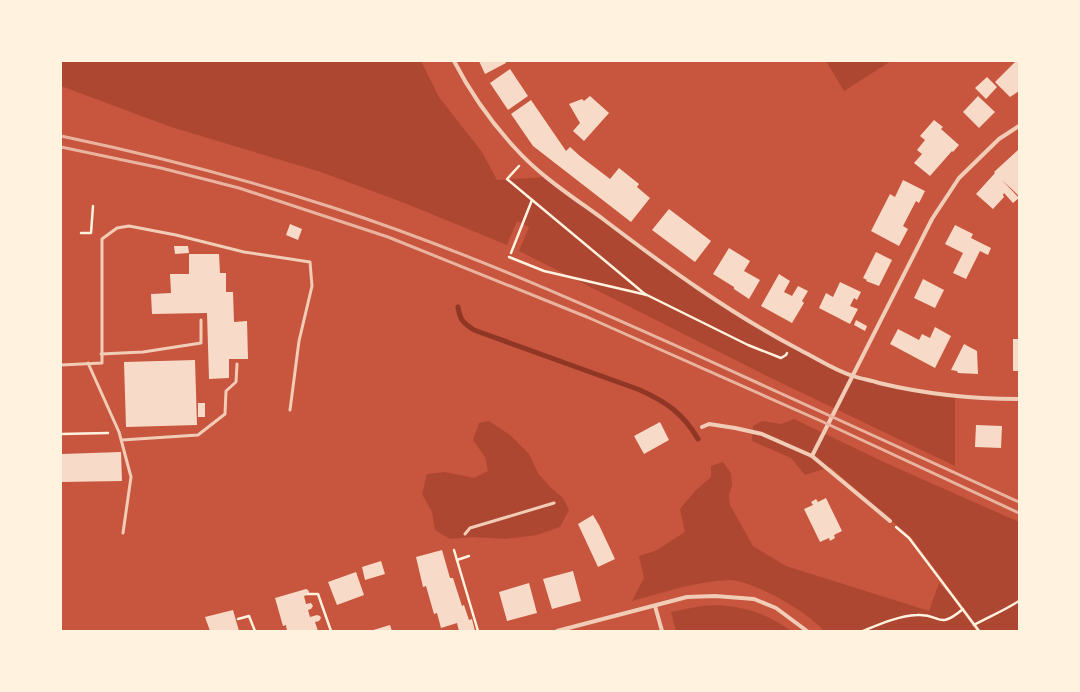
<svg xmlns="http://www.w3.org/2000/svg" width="1080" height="692" font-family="Roboto,sans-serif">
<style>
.green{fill:#ae4732}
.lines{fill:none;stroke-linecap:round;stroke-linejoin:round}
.stream{stroke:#8f3625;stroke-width:5}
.building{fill:#f7dbc8}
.path{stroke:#fff3e0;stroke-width:2.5}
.service{stroke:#f1ccb7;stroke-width:3}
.minor{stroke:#f1ccb7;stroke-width:4}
.rail{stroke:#e9b49f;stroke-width:3}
</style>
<rect width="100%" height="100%" fill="#c8553d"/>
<!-- green -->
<g class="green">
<polygon points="61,61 421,61 439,97 482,152 497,180 546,177 642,249 752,324 854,377 903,390 955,396 955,466 775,380 519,251 529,227 517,221 507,245 407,204 321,172 171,127 61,86"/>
<polygon points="826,61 891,61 844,91"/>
<polygon points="794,419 888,464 1019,522 1019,631 981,631 911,537 830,467 805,475 791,458 752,441 753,426 762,421 781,424"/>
<polygon points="489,421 510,435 529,454 538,473 550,487 563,498 569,510 560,527 537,535 507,539 472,537 450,539 435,530 432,512 422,494 427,474 445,472 474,478 488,471 485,457 473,440 479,423"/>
<path d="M723,462L731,473L732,485L729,495L730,505L753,546L786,566L929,611L939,583L953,598L976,631H824C807,611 757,583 731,580C726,580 720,581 716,581C687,584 659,594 632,601L644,578L639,556L655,551L685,532L680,509L695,491L711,477V466Z"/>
<path d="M718,605C749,608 765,613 791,631H676L671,612L701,606Z"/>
</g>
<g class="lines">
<!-- stream -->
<path class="stream" d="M458,307C460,320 463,323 474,330L640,390C666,402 683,413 698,439"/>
</g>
<!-- building -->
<g class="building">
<polygon points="479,61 505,61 506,63 485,74"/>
<polygon points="1016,61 1019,61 1019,91 1010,97 995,82"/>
<polygon points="510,69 528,96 508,110 490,83"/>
<polygon points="987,77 997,87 986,99 975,88"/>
<polygon points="590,96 609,113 584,141 573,131 580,123 569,104 582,99 584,101"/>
<polygon points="978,96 995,112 979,128 963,112"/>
<polygon points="531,100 566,151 570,147 580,156 610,179 619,168 639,184 637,187 650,198 631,222 533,146 511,114"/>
<polygon points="934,120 943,127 941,129 959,145 953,152 952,151 930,176 914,163 922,154 917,150 925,140 920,136"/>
<polygon points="1019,149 1019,196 1002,180 1019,198 1013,203 1004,193 1003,195 1004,197 993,209 976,194 995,173 994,172"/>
<polygon points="903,180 925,191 919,203 916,201 903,226 908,229 899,246 871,231 890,194 895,197"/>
<polygon points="669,209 711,241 695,262 652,230"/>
<polygon points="290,224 302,229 298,240 286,235"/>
<polygon points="955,225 973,234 971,238 991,248 988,255 980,251 966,279 953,273 963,253 945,244"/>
<polygon points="174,246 188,246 189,253 175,254"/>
<polygon points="729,248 750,261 744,271 760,280 749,299 734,289 734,287 713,274"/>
<polygon points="876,252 892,260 879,286 866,281 867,280 863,278"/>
<polygon points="189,254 219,254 220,273 226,273 226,292 233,292 234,322 247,321 248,359 229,359 229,378 209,379 207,313 152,314 151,294 171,293 170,274 189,274"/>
<polygon points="779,274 790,281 784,292 792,296 798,286 808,291 802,301 804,303 792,323 761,306"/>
<polygon points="923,279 944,290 935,308 914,298"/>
<polygon points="840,282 861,292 857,300 854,298 850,306 858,309 850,324 819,308 826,293 833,297"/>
<polygon points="856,320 867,326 865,331 854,325"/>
<polygon points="935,327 951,336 935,368 890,344 898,329 919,340 922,334 930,338"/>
<rect x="1013" y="339" width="6" height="32"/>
<polygon points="964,344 977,351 978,374 958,373 957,371 951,370"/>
<polygon points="195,360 197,425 126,427 124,362"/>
<rect x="198" y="403" width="7" height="14"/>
<polygon points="660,422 669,440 644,454 634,436"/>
<polygon points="976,425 1002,426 1001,448 975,447"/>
<polygon points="121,452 122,481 61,482 61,454"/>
<polygon points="826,498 842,531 834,535 835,538 830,541 829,538 820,542 804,509 813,505 811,502 816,499 818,502"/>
<polygon points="593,515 599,525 615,559 598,567 578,524"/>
<polygon points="442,550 450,578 453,578 462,606 464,605 469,620 472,619 475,631 459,631 457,623 441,628 437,613 434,614 426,586 423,587 416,557"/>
<polygon points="381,561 385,574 365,580 362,567"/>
<polygon points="573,571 581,601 552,609 543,579"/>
<polygon points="356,572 364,595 337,605 328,582"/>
<polygon points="529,583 537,613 507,621 499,592"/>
<polygon points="306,589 308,590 309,592 308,595 304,596 306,604 311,603 313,606 311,609 308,610 310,617 317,615 320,616 321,618 319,621 315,622 318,631 287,631 286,625 283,626 275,598"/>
<polygon points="233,610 239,631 210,631 205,617"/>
<polygon points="390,625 392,631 370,631"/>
</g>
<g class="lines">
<!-- path -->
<g class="path">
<polyline points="519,166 507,179 646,295"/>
<polyline points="81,233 91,233 93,206"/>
<polyline points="511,253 532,200"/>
<polyline points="509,257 544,271 647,295 748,345 781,358 786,355 787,353"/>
<polyline points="61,434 108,433"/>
<polyline points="896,527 909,538 979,631"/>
<polyline points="454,550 478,631"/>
<polyline points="457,560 469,556"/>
<polyline points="308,594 318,594 331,631"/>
<polyline points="238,619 249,616 255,631"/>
<path d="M974,625C989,617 1005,610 1019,601"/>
<path d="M863,631C880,624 898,616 917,615C941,613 937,631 963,609"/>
</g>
<!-- service -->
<g class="service">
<polyline points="101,354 143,352 201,343 201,320"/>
<polyline points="88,363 119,432 131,477 123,533"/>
<polyline points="61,365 102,363 102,239 117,228 129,226 176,235 244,252 310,262 312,286 299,341 290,410"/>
<polyline points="122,440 198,435 225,414 226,391 236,382 237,364"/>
<polyline points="465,534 470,528 554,503"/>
</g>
<!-- minor -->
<g class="minor">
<path d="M454,61C470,92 491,122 515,148C540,176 573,197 603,219C666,267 731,314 800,350C818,359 834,370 853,376C861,379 871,380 879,383C925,394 972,399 1019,399"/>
<polyline points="702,427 709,424 735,428 762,434 812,456 890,521"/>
<polyline points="812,456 932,219 959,178 999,139 1019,126"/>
<polyline points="655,606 662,631"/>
<polyline points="557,631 687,597 715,596 754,599 776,608 807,631"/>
</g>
<!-- rail -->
<g class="rail">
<path d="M61,136C152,155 242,178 331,207C454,247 572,299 690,352C800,402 909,452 1019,502"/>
<polyline points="61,147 161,168 239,188 388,237 587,317 821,421 1019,513"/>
</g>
</g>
<!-- border -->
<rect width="1080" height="692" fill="none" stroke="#fff3e0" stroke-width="124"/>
</svg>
